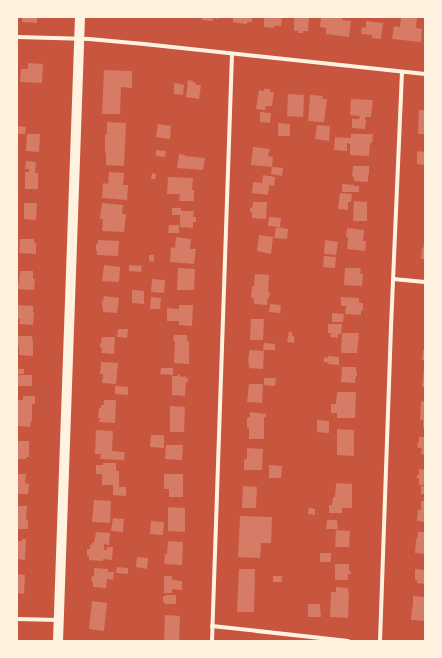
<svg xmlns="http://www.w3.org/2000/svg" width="442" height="658" font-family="'PT Sans Narrow',sans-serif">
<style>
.building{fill:#d67c66}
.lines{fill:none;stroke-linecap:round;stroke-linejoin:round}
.minor{stroke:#fff3e0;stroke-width:4}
.primary{stroke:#fff3e0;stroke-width:10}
</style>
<rect width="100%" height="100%" fill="#c8553d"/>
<!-- building -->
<g class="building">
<polygon points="22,17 37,17 37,23 22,22"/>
<polygon points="202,17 219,17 218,19 213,18 213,21 202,20"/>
<polygon points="233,17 252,17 252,22 247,22 247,24 237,23 233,22"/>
<polygon points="264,17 282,17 281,26 274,26 274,28 264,27"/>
<polygon points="294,17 309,17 308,31 303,31 303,33 298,33 299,31 294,31"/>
<polygon points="321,17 343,17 342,20 351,21 349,37 326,34 326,28 320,27"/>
<polygon points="401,17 417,17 416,28 422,29 421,42 392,39 394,26 400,27"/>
<polygon points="366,21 383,23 381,39 372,38 372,35 361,34 362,27 366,28"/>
<polygon points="28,63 43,64 42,83 20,82 21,69 28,69"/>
<polygon points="104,70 132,71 132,88 121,87 120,114 102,114"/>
<polygon points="188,80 193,81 193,82 196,83 196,85 201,85 199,99 186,97"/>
<polygon points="174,83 184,85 183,95 174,94"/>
<polygon points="264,89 270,89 270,92 274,92 272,106 266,106 265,110 256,109 259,90 264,91"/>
<polygon points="288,94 304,95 303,117 287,116"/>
<polygon points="310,95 323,96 322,99 327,99 324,122 308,121"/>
<polygon points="351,99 373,100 371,117 365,117 365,120 366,120 365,129 352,128 352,119 359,119 360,116 350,115"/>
<polygon points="419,110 425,110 425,134 418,134"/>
<polygon points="260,112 271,113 270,123 260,122"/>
<polygon points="107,122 126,123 124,166 106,165 106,153 105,153 105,134 107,135"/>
<polygon points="278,123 290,124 290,136 278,136"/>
<polygon points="158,124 171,126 170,139 156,137"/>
<polygon points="317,125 330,126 329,141 315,139"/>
<polygon points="17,126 26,127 25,134 17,134"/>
<polygon points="27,134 40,134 39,152 26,151"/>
<polygon points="351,134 373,134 372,143 370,143 369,156 350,155 350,144 347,143 347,151 334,150 335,137 351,138"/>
<polygon points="253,147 270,149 268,156 273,157 272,167 283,168 282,176 271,174 272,167 251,165"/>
<polygon points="156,150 166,151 165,157 156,156"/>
<polygon points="417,151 425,152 425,165 417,164"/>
<polygon points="179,154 185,155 185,156 205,158 203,170 177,168"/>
<polygon points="26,161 36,162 35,173 38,173 38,189 25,189 25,172 29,172 29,169 25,169"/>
<polygon points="353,166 369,166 369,175 368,175 368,182 354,181 354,177 352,176"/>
<polygon points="109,172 124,173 123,185 128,185 127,200 102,198 103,183 108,184"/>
<polygon points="152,173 156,174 155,179 151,179"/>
<polygon points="263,175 275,177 274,186 269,185 268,195 252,193 253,182 262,183"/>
<polygon points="168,177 193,178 192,190 194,190 194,201 179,201 180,194 167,194"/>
<polygon points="342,184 354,185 354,186 359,186 359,192 342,192"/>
<polygon points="340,193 352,194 351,202 348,202 348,210 338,209"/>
<polygon points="354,201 367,202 367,221 353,221"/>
<polygon points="253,202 267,202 266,219 252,218 252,212 250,212 250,208 252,208"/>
<polygon points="24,203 37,203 36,220 24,219"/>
<polygon points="102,203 123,205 122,214 126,214 124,232 102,231 103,219 100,219"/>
<polygon points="172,208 181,208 181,211 194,211 193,217 196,217 196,222 193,222 193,228 180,227 180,215 172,215"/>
<polygon points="269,217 281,218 280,227 268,226"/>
<polygon points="169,225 179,225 179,233 168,233"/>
<polygon points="276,227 288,229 287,239 274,238"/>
<polygon points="347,228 364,230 363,241 366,241 365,251 347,249 348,237 346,237"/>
<polygon points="259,235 273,237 271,254 257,251"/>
<polygon points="176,237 191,239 190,249 196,249 194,264 170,262 171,247 175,248"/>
<polygon points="20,239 34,239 34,243 36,243 36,254 19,253"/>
<polygon points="98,240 119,241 118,256 97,255 97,251 96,251 96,244 98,244"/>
<polygon points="325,240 338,242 336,255 324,254"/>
<polygon points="424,243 425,243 425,259 421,259 422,248 423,248"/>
<polygon points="149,255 154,255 154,262 149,261"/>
<polygon points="324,256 336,257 335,268 323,267"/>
<polygon points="104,265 120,267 119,282 102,281"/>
<polygon points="129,265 142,266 141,272 129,271"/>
<polygon points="178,268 195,269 194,290 177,290"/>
<polygon points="345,268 361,268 360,274 363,274 362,286 344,285"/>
<polygon points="20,271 33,271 33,279 35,279 34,290 17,289 17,283 19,283"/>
<polygon points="255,274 269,275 268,292 270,292 269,298 268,297 267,305 254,304 254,298 251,298 252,286 254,286"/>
<polygon points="152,279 165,280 164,293 151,292"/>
<polygon points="132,290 144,291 144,304 132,303"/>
<polygon points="104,296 119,298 117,313 103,312 103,307 102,307 102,301 103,301"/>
<polygon points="151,297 161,298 160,309 150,309"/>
<polygon points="341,297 359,298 359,303 363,303 363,311 361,310 361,315 345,314 346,306 341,306"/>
<polygon points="270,304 281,305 280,313 269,312"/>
<polygon points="17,305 33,306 33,312 34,312 33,325 19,324 20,319 17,319"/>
<polygon points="179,305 193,305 192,326 179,325 179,321 167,321 167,308 179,309"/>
<polygon points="332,313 344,314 343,322 332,322"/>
<polygon points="251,319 264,319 263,340 250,340"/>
<polygon points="328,324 342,324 341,334 338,334 338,338 330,337 331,333 328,333"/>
<polygon points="118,329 128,329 127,338 117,337"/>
<polygon points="289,332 292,332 292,336 294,336 294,343 287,342"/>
<polygon points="342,333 359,333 357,353 341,353"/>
<polygon points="174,335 187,335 187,341 189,341 189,364 174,363 175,341 173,341"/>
<polygon points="17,336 32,336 33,343 33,356 19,355 19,346 17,345"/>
<polygon points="102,337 115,337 114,354 101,353 102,348 100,347 100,344 101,344"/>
<polygon points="264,343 275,344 275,350 263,350"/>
<polygon points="249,350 264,351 263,369 249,368 248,357 249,357"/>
<polygon points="423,350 425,350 425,360 422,360"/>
<polygon points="328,356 339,357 339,365 328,364 327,362 324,362 324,357 328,358"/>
<polygon points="101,362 118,363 116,384 102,383 103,374 100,374"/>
<polygon points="342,367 356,367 356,372 357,372 357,376 356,376 355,383 341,382"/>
<polygon points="161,368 173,368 173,375 160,374"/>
<polygon points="424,368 425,368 425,387 422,387"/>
<rect x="17" y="369" width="7" height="5"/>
<polygon points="178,374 180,375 180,377 186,376 185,378 188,378 188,382 186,382 185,396 172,395 172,376 178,376"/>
<rect x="17" y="375" width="15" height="11"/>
<polygon points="264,378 276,378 275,386 264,385"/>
<polygon points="249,384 263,384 262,403 247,402"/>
<polygon points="115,386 128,387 128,395 115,394"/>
<polygon points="337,392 356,392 355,418 337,418 337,413 331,413 331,404 336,404"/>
<polygon points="23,396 35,396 35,404 32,404 32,421 31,421 30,427 17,426 17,400 23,400"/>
<polygon points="104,400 116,400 115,423 99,422 100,418 98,418 99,408 101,408 101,405 104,405"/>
<polygon points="421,401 425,402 425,428 423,428 423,420 420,420"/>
<polygon points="170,406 185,407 184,432 170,432"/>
<polygon points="250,412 266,414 266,417 264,417 264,439 249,439 249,428 247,428 247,418 250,417"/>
<polygon points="317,420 329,421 329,433 317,432"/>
<polygon points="337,429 354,430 354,456 337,455"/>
<polygon points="96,430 113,431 112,451 125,452 124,460 100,459 101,454 95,454"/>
<polygon points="151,435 164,435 164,448 150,447"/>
<polygon points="419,437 425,437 425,455 421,454 422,448 418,448 417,443 419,443"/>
<polygon points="17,441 29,441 29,457 26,457 26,459 17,459"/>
<polygon points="166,445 183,445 182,460 165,459"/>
<polygon points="247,448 263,449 262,470 244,470 244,460 247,459"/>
<polygon points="103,463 116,463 116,471 119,471 119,487 126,487 126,496 113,495 113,485 102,485 102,474 96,474 96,465 103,465"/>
<polygon points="269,465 282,466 281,478 269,478"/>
<polygon points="419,469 425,470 425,485 419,485 419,478 417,478 417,475 419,475"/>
<polygon points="17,474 26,474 25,483 29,484 28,494 17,494"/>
<polygon points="164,474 183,474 183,497 169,497 169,489 164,489"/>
<polygon points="336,483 352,484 352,508 342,508 342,513 329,513 329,505 332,505 333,497 335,497"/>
<polygon points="243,486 257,487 256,508 242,508"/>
<rect x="421" y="486" width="4" height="8"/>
<polygon points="94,500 111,501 110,523 92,522"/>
<polygon points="421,501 425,501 425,522 417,521 418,510 421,510"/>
<polygon points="17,506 27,506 26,520 28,520 28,529 17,529"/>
<polygon points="168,507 185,508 185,532 168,531"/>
<polygon points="309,508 315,509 315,515 308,514"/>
<polygon points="240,516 272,517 271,543 261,543 260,558 238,557"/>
<polygon points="113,518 124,519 123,532 111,531"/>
<polygon points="327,520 337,520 338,529 326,529"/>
<polygon points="151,521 164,522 163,535 150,534"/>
<polygon points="336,530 350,531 349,547 335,547"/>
<polygon points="96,532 110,533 109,545 104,544 104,550 107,550 107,547 113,547 112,560 103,559 103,561 89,560 89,556 87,555 87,549 90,549 90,544 92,545 92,543 94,543"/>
<polygon points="418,532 425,532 425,554 415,553 416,539 417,539"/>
<polygon points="22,539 26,539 25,560 17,559 17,541 22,541"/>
<polygon points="168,541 183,542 182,565 164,564 165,554 167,554"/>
<rect x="320" y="553" width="11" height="9"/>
<polygon points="137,557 148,558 147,569 136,567"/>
<polygon points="335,564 349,564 349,571 351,571 351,574 348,574 348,580 335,580"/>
<polygon points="117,567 128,568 128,574 116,573"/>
<polygon points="94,568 108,569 108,572 114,572 113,580 107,579 106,588 93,587 93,582 91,581 92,576 94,576"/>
<polygon points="239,569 255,569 254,612 237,612"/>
<polygon points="415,569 425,570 425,584 417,583 417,580 415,580"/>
<polygon points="17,574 25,575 24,594 17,593"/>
<polygon points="164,576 172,576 172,580 182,581 182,590 172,589 172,593 164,593"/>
<rect x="273" y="576" width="9" height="6"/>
<polygon points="336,587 348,588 348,592 349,592 348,618 330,617 331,592 336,592"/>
<polygon points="166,595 176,595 176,604 165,604 164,602 163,602 163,596 165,596"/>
<polygon points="413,596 425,597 425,621 411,620 412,607 413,607"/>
<polygon points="92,601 107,603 104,631 89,629"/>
<polygon points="308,604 320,604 321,617 308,617"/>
<polygon points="165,615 180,616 179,641 164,641"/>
</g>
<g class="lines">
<!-- minor -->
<g class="minor">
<polyline points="17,37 89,39 144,44 425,74"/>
<polyline points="393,279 425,282"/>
<polyline points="17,619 59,620"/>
<polyline points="212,626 348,641"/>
<polyline points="212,641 232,54"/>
<polyline points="380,641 391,327 402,72"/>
</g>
<!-- primary -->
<polyline class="primary" points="58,641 80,17"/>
</g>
<!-- border -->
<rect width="442" height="658" fill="none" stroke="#fff3e0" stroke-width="36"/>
</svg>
